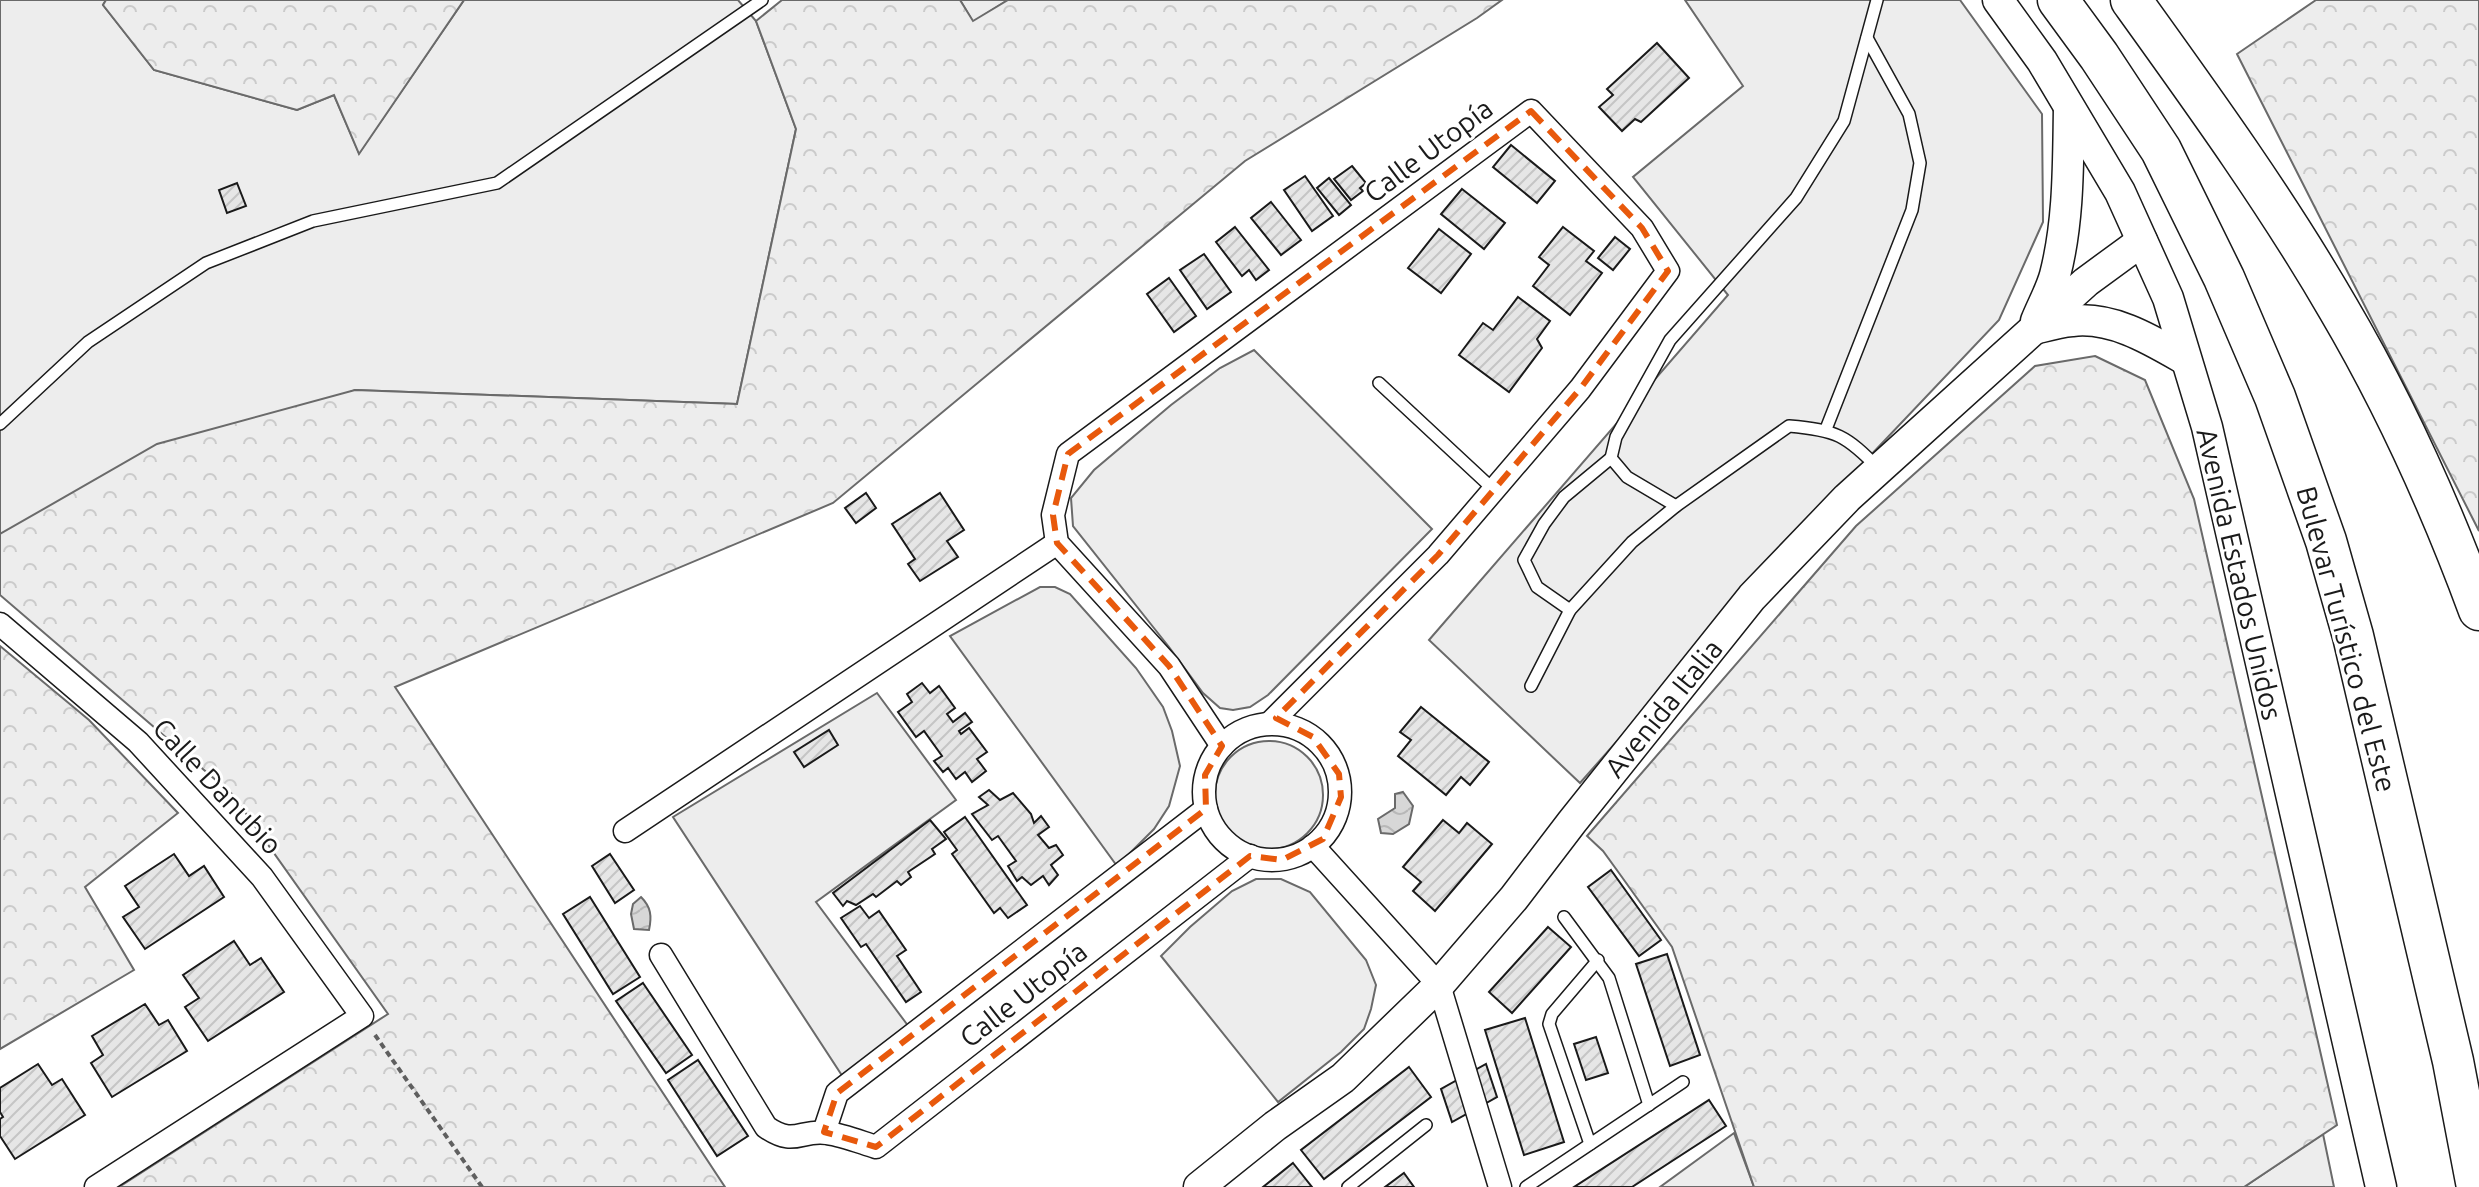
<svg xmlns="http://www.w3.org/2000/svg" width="2479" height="1187" font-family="Ubuntu,sans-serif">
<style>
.built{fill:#ededed;stroke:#6a6a6a;stroke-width:2}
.forest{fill:url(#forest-crowns);stroke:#6a6a6a;stroke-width:2}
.water{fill:url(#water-waves);stroke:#6a6a6a;stroke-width:2}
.building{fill:url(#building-hatch);stroke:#1a1a1a;stroke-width:2}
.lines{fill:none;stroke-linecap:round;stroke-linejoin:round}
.lane-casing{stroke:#1a1a1a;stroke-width:14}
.street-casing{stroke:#1a1a1a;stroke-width:25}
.secondary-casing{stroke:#1a1a1a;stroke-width:33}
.highway-casing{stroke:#1a1a1a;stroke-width:43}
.path{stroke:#5f5f5f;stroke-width:4;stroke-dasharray:6 4;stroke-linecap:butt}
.lane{stroke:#fff;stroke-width:11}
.street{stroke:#fff;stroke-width:22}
.secondary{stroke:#fff;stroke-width:30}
.highway{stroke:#fff;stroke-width:40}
.marked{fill:none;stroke:#e8590c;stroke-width:6;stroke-dasharray:16 10;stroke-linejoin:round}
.labels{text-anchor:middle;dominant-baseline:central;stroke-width:6;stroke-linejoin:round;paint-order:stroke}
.street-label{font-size:28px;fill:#1a1a1a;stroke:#fff}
</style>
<defs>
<pattern id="forest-crowns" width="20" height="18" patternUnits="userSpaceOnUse" patternTransform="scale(2)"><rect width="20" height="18" fill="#ededed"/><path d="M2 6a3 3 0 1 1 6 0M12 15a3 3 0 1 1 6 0" fill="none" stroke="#cbcbcb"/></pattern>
<pattern id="water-waves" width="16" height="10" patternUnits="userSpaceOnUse" patternTransform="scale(2)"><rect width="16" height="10" fill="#d7d7d7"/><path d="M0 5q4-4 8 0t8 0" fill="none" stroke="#b8b8b8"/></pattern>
<pattern id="building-hatch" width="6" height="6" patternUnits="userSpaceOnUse" patternTransform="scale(2)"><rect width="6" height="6" fill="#e6e6e6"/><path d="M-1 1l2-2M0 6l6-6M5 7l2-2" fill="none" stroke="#c5c5c5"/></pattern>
</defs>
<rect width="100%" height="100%" fill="#fff"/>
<!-- built -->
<g class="built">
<polygon points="0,0 106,0 103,5 154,70 297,110 334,95 359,153 464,0 738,0 756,21 796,129 737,404 355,390 0,534"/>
<polygon points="960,0 1008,0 973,22"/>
<polygon points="1685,0 1960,0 2042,114 2043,222 1999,320 1849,478 1580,783 1429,640 1728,295 1633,177 1743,86"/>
<polygon points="1254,350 1432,529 1268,695 1250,707 1233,710 1220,708 1203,693 1169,647 1073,526 1071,498 1094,470 1171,405 1220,368"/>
<polygon points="1040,587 1055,587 1070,594 1136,668 1163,707 1172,731 1180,766 1169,806 1154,829 1117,866 950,636"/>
<polygon points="877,693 956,800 816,902 909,1027 843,1077 673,817"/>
<circle cx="1269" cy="795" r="54"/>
<polygon points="1256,879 1281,879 1310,892 1366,960 1376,985 1371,1009 1364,1029 1341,1052 1278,1102 1161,956 1190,927 1232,891"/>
<polygon points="1734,1133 1754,1187 1660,1187"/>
<polygon points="2323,1134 2334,1187 2244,1187"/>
</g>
<!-- forest -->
<g class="forest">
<polygon points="106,0 464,0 359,154 334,95 297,110 154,70 103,5"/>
<polygon points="782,0 960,0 973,21 1008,0 1502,0 1477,18 1245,161 833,503 395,687 725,1187 119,1187 388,1014 232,794 0,595 0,534 157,444 355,390 737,404 796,129 756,21"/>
<polygon points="2316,0 2479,0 2479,531 2237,54"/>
<polygon points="2095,356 2145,380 2194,499 2337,1125 2244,1187 1754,1187 1672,947 1619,873 1603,851 1587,836 1856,526 2035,366"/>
<polygon points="0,646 89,720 178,813 85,887 134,970 0,1049"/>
</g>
<!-- water -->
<g class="water">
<polygon points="1403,792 1413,806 1409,824 1393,834 1381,833 1378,819 1395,808 1395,794"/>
<path d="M641,897C651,907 652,916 649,930L634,929L631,914L633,904Z"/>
</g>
<!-- building -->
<g class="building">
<polygon points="1657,43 1689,78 1641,122 1635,119 1622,131 1599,107 1613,95 1607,89"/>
<polygon points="1511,145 1555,181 1537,203 1493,167"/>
<polygon points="1352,166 1366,183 1360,188 1363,191 1351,200 1334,179"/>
<polygon points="1305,176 1333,216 1312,231 1284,190"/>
<polygon points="1329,178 1351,205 1339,215 1317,188"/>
<polygon points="237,183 246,206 227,213 219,190"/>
<polygon points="1462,189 1505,223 1484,249 1441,214"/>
<polygon points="1271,202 1301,240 1281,255 1251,218"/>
<polygon points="1235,227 1269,270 1256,280 1249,270 1242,276 1216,242"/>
<polygon points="1563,227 1594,251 1586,261 1602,273 1570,315 1533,286 1549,265 1539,257"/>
<polygon points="1439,229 1471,254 1441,293 1408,268"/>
<polygon points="1615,237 1630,249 1613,270 1598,258"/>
<polygon points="1204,254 1231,292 1207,309 1180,270"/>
<polygon points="1169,278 1196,316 1174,332 1147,294"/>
<polygon points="1518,297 1550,321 1537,339 1542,348 1509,392 1459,355 1483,323 1493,330"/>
<polygon points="866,493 876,508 856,523 845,508"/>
<polygon points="940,493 964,530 947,541 958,557 920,581 908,564 915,559 892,524"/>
<polygon points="922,683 930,693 939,686 955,708 947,714 953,722 965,713 972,722 959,731 961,734 969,728 987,752 977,759 986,771 972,782 965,772 956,779 948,768 943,772 934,761 942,756 924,731 916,737 898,712 912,702 907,694"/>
<polygon points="1421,707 1489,762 1470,785 1461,777 1446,795 1398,756 1411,740 1400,732"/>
<polygon points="829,730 838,745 804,767 794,752"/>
<polygon points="989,790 1000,800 1013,793 1031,814 1034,823 1041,816 1049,827 1038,835 1049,848 1056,845 1063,855 1051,865 1058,875 1049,885 1043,876 1031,885 1022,877 1017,881 1008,866 1016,861 998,836 992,840 972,814 988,805 979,797"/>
<polygon points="965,817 1027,905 1008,918 1000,908 994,913 952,854 957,850 944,832"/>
<polygon points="930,820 946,839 932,849 935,854 908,872 911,877 901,885 897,881 876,897 873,894 856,905 847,901 843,906 833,893"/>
<polygon points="1443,820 1459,833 1467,823 1492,844 1435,911 1413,891 1421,882 1403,867"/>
<polygon points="174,854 189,876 204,866 224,897 145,949 123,917 139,907 125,886"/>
<polygon points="610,854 634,890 615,903 592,866"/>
<polygon points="1611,870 1661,940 1639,956 1588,887"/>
<polygon points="590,897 640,977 613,994 563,914"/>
<polygon points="860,906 869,918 879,911 906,950 897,956 921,992 906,1002 866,944 861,947 841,918"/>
<polygon points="1548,927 1571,947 1512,1013 1489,992"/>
<polygon points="234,941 250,965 261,958 284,992 208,1041 185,1007 199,998 183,975"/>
<polygon points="1667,954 1700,1055 1670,1066 1636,964"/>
<polygon points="643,983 692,1055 666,1073 616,1001"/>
<polygon points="145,1004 159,1025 168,1020 187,1051 112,1097 91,1063 103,1055 92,1036"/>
<polygon points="1525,1018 1564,1142 1524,1155 1485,1030"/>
<polygon points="1596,1037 1608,1073 1586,1080 1574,1044"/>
<polygon points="698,1060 748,1136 717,1156 668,1080"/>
<polygon points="38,1064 52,1085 62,1079 85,1115 15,1159 0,1136 0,1119 3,1117 0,1112 0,1088"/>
<polygon points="1486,1064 1497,1097 1452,1122 1441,1089"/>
<polygon points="1409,1067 1431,1097 1324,1179 1301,1150"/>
<polygon points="1709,1100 1726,1126 1632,1187 1574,1187"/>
<polygon points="1293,1163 1312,1187 1263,1187"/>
<polygon points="1404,1173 1414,1187 1385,1187"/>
</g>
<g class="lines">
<defs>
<g id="lane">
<polyline points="1379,383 1494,490"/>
<polyline points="0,424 88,342 206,263 313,221 497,183 762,0"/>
<polyline points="1826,429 1912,210 1920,163 1909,114 1867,38"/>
<polyline points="1676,506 1627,477 1611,458 1616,437 1670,340 1796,198 1844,121 1877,0"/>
<polyline points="1570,610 1537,587 1524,560 1544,524 1564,497 1611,458"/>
<path d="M1531,686L1570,610L1632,542L1676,506L1789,426C1836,430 1846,435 1879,469"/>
<polyline points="1564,917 1609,978 1649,1105"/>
<polyline points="1590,1144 1549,1024 1552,1014 1598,960"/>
<polyline points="1348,1187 1426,1125"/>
<polyline points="1526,1187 1683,1082"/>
</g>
<g id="street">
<polyline points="0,624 138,742 262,877 362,1016 96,1187"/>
<circle cx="1272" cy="792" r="68"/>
<polyline points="1222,746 1169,666 1057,543 1053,515 1068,454 1531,111 1642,228 1668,271 1580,389 1438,555 1270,723"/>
<polyline points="625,831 1057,543"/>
<polyline points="1313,846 1439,985 1500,1187"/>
<path d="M661,955L766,1127C795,1147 800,1129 827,1133C843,1135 860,1142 876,1147L1250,856"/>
<polyline points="824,1132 837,1093 1206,809"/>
</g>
<g id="secondary">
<polyline points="1998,0 2042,61 2120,192 2168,298 2207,427 2381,1187"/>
<path d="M2036,321C2042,306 2051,290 2055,275C2069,221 2068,163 2069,108"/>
<path d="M2034,329C2046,326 2059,322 2072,321C2113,316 2153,341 2186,360"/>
<polyline points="1199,1187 1275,1126 1343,1078 1439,985 1514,898 1572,822 1752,597 1847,498 1879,469 2086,282 2142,241"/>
</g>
<g id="highway">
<polyline points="2058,0 2099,56 2161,150 2224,278 2275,397 2326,541 2353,636 2453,1061 2477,1187"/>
<path d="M2131,0C2203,100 2276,201 2338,308C2394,403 2441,507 2479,610"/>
</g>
</defs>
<!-- lane casing -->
<use href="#lane" class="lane-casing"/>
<!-- street casing -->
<use href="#street" class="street-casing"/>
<!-- secondary casing -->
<use href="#secondary" class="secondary-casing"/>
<!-- highway casing -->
<use href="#highway" class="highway-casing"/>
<!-- path -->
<polyline class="path" points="375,1035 482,1187"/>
<!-- lane -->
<use href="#lane" class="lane"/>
<!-- street -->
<use href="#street" class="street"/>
<!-- secondary -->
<use href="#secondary" class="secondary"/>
<!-- highway -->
<use href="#highway" class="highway"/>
</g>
<!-- marked area -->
<path class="marked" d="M1531,111L1642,228L1668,271L1580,389L1438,555L1276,718L1313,737L1339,774L1341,797L1323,839L1282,860L1250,856L876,1147L824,1132L837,1093L1206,809L1205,775L1222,746L1169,666L1057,543L1053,515L1068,454Z"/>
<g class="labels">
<!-- street labels -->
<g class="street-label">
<text transform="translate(1428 150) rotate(-37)">Calle Utopía</text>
<text transform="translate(2240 574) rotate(77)">Avenida Estados Unidos</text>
<text transform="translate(2347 639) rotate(75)">Bulevar Turístico del Este</text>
<text transform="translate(1663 708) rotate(-51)">Avenida Italia</text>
<text transform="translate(218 786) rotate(47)">Calle Danubio</text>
<text transform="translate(1023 994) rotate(-38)">Calle Utopía</text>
</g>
</g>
</svg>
